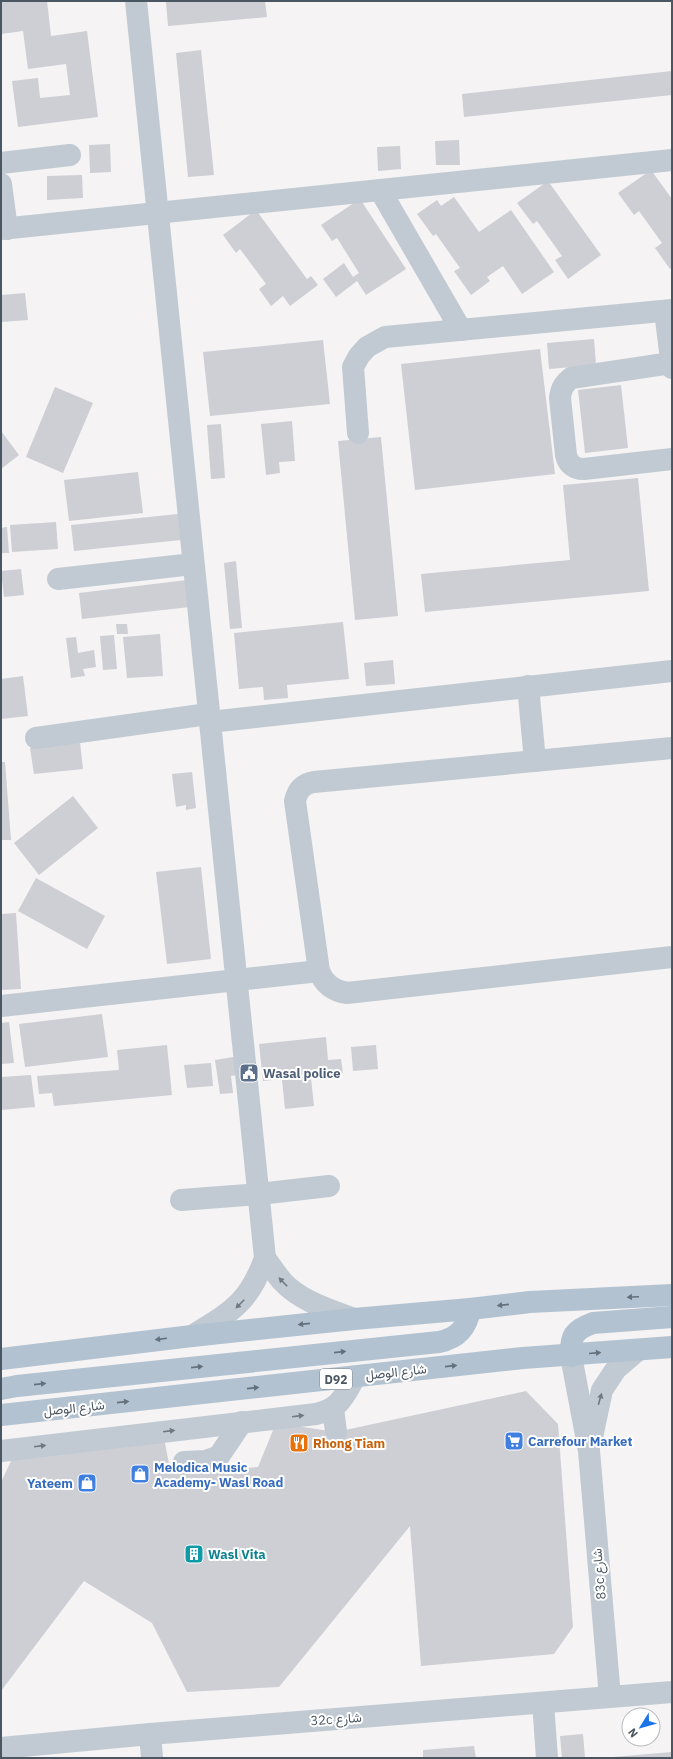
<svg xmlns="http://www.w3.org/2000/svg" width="673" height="1759" font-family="'IBM Plex Sans',Vazirmatn,sans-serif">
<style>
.building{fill:#cdcfd5}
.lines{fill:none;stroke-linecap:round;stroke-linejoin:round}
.minor{stroke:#c1cad2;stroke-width:22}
.major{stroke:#b3c2d1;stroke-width:22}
.oneway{fill:#6e7983}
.oneway2{fill:#64717d}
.labels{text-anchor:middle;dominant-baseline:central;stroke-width:4;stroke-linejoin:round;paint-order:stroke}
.shield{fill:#fff;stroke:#808990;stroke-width:1}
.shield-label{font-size:12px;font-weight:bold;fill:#4a5661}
.service-label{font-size:13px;font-weight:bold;fill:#4e5e75;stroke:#fff;text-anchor:start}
.street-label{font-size:13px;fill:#4a5661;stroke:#fff}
.shop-label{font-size:13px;font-weight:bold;fill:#366cbe;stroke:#fff;text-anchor:start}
.food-label{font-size:13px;font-weight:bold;fill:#c56008;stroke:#fff;text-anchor:start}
.culture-label{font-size:13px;font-weight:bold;fill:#0d838f;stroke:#fff;text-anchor:start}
</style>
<rect width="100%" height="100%" fill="#f5f3f3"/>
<!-- building -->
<g class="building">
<polygon points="1,1 47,1 51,36 87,31 98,117 18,127 12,81 38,78 40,98 70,95 66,64 28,69 23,31 1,34"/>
<polygon points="177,1 265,1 267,17 168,26 166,2"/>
<polygon points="201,50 214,175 188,177 176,53"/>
<polygon points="672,71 672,95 464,117 462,94"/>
<polygon points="459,140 460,165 436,165 435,141"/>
<polygon points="110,144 111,172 90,173 89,145"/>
<polygon points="400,146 401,169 378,171 377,147"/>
<polygon points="651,170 672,199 672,268 670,269 655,248 662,243 639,211 634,215 618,193"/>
<polygon points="82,175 83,198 47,200 47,176"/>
<polygon points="548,181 601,255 568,279 555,260 562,256 537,221 533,224 517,203"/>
<polygon points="454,197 479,232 511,210 554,272 522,294 503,266 487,277 490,281 471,295 454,271 460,268 436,234 433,236 417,214 437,200 441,206"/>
<polygon points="360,199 406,269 366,295 357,281 336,297 323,279 344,263 353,277 359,273 337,238 332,241 321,225"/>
<polygon points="256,210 307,279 311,276 318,285 290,306 283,296 271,306 259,289 266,284 240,249 236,253 223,235"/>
<polygon points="25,293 28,320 1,322 1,295"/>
<polygon points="594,339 596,365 549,369 547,343"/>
<polygon points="323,340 330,404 210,416 203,352"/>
<polygon points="540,349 555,474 415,490 401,364"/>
<polygon points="621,385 628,448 585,453 578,390"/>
<polygon points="55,387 93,403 63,473 26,457"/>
<polygon points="292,421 295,461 279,462 280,473 266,475 261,424"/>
<polygon points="221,424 225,478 211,479 207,425"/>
<polygon points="1,431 19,455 1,469"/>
<polygon points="381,437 398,616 355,620 338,441"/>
<polygon points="138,472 143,513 69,521 64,480"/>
<polygon points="638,478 649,591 425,612 421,574 570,560 563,485"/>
<polygon points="178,514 181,540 74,551 71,525"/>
<polygon points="56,522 58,549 12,552 10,525"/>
<polygon points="7,527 9,553 1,553 1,528"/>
<polygon points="236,561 242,628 230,629 224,563"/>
<polygon points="21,569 24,595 4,597 1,571"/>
<polygon points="187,580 190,607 82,619 79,593"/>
<polygon points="343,622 349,679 287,685 288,698 264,700 263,687 239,689 234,633"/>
<polygon points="116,624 127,624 128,634 117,634"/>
<polygon points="160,634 163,676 127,678 123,637"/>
<polygon points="114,635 117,669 103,670 100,636"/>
<polygon points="76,637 78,653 94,650 96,667 83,669 85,676 71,678 66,638"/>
<polygon points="393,660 395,684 366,686 364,663"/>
<polygon points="23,676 28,716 1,719 1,679"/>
<polygon points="80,742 83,769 34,774 30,748"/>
<polygon points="1,762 5,762 11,840 1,840"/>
<polygon points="192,772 196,808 186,810 186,805 176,807 172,774"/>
<polygon points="73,796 98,828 39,875 14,843"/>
<polygon points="201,867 211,959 167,964 156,872"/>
<polygon points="36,878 105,916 87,949 18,911"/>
<polygon points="16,913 21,989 1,990 1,914"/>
<polygon points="102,1014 108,1057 25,1067 19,1024"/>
<polygon points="9,1022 14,1063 1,1064 1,1023"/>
<polygon points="326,1037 328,1060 341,1059 343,1073 263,1081 259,1044"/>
<polygon points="167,1045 172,1095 54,1106 52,1093 39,1094 37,1076 119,1070 117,1050"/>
<polygon points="376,1045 378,1069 353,1071 351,1047"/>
<polygon points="239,1056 242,1074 231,1076 233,1093 220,1094 215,1060"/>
<polygon points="211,1063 213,1086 187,1088 184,1065"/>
<polygon points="31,1075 35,1107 1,1110 1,1077"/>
<polygon points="311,1078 314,1106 285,1109 282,1080"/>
<polygon points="526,1391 558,1424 573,1627 554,1654 421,1666 410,1526 279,1687 187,1692 152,1623 84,1581 1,1691 1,1482 12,1459 163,1433 171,1474 258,1467 276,1423 336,1432"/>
<polygon points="583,1734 585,1758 562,1758 560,1736"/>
<polygon points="474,1746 476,1758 423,1758 423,1750"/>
<polygon points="672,1752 672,1758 613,1758 613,1757"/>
</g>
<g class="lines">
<!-- minor -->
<g class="minor">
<path d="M136,1L265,1258C249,1303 231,1312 192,1336"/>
<polyline points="1,163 70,155"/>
<polyline points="1,184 7,229"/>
<polyline points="380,190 461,330"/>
<polyline points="1,229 672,160"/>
<polyline points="665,311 672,368"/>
<path d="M671,363L571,378C564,384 561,388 560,398L566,455C568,464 574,469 584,469L672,459"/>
<polyline points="358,433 353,367 359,356 367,347 385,337 672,310"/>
<polyline points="58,579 193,564"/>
<polyline points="528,686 535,761"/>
<polyline points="210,722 672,671"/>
<polyline points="36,738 208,714"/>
<path d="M672,748L314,782C303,784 298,789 295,801L319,971C324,984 333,991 347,993L672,957"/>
<polyline points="1,1006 319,971"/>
<polyline points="181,1200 259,1194 329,1186"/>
<path d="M265,1258C271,1266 276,1274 282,1281C300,1301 330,1310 354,1319"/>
<polyline points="571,1356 589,1451 610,1697"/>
<polyline points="333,1408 336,1432"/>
<polyline points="591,1442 602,1390 616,1369 638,1350"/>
<path d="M1,1451L316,1414C340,1409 344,1396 355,1377"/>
<polyline points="184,1462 206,1461 219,1456 242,1422"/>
<polyline points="543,1703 547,1758"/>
<polyline points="150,1734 152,1758"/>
<polyline points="1,1748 150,1734 672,1692"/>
</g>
<!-- major -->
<g class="major">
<path d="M571,1356C570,1336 574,1330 593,1323L672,1317"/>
<polyline points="1,1359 192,1336 354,1319 470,1309 530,1302 672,1295"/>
<path d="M1,1389L17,1386L439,1342C458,1338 467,1328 470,1309"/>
<polyline points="1,1415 523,1358 672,1347"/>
</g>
</g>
<!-- one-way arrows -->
<defs><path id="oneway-solid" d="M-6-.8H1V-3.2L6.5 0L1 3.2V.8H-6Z"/></defs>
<g class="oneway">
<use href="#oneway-solid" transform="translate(283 1282) rotate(-134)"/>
<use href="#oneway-solid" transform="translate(240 1304) rotate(135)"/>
<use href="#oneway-solid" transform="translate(600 1399) rotate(-74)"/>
<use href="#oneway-solid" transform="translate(298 1416) rotate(-7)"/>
<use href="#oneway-solid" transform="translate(169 1431) rotate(-7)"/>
<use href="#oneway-solid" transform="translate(40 1446) rotate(-7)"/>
</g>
<g class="oneway2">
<use href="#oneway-solid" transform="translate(633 1297) rotate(177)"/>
<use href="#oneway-solid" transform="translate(503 1305) rotate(174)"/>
<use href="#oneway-solid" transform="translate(304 1324) rotate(174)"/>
<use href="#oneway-solid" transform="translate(161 1339) rotate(173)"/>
<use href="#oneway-solid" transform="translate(340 1352) rotate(-6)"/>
<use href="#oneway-solid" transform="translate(595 1353) rotate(-5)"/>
<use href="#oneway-solid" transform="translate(451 1366) rotate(-6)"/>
<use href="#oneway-solid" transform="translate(197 1367) rotate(-6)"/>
<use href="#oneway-solid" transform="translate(40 1384) rotate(-6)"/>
<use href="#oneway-solid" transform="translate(253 1388) rotate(-6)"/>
<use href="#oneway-solid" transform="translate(123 1402) rotate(-6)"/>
</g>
<!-- icons -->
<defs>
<symbol id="civic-square" viewBox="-11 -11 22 22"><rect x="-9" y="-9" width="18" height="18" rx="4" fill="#5c6f8a" stroke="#fff"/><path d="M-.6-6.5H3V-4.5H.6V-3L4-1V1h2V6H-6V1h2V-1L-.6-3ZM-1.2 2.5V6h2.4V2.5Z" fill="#fff"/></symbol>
<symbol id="supermarket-square" viewBox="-11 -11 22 22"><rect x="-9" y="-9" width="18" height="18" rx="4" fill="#3f7fe0" stroke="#fff"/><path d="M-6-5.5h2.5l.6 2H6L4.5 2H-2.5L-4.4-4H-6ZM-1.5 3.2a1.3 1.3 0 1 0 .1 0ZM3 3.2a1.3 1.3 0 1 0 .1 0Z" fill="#fff"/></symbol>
<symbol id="restaurant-square" viewBox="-11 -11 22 22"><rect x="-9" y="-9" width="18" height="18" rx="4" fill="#e8710a" stroke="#fff"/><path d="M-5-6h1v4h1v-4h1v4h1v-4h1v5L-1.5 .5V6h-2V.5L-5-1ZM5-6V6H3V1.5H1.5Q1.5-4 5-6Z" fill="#fff"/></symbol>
<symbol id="shop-square" viewBox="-11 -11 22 22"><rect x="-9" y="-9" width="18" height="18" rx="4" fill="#3f7fe0" stroke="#fff"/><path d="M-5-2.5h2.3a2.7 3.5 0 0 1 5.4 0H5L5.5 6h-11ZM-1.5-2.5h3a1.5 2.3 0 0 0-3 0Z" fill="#fff"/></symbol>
<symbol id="building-square" viewBox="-11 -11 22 22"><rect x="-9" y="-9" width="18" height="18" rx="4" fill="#0f9aa8" stroke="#fff"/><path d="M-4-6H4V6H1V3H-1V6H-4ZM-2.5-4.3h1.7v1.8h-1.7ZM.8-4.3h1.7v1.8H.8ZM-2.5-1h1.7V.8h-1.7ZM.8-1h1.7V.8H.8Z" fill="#fff"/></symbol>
</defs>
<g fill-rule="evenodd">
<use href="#civic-square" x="238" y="1062" width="22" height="22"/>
<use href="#supermarket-square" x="503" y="1430" width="22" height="22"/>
<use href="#restaurant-square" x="288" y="1432" width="22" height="22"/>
<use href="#shop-square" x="129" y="1463" width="22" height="22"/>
<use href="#shop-square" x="76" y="1472" width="22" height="22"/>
<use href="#building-square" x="183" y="1543" width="22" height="22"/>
</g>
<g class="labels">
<!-- shield labels -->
<rect class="shield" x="320" y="1369" width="32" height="20" rx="3"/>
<g class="shield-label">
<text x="336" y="1379">D92</text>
</g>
<!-- service labels -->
<g class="service-label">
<text x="263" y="1073">Wasal police</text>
</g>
<!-- street labels -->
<g class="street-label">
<text transform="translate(396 1372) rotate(-6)">شارع الوصل</text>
<text transform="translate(74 1408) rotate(-6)">شارع الوصل</text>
<text transform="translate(599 1574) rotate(-95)">83c شارع</text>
<text transform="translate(336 1719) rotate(-4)">32c شارع</text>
</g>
<!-- shop labels -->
<g class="shop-label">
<text x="528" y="1441">Carrefour Market</text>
<text x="154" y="1467">Melodica Music<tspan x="154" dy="15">Academy- Wasl Road</tspan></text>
<text x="73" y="1483" text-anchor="end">Yateem</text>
</g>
<!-- food labels -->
<g class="food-label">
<text x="313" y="1443">Rhong Tiam</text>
</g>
<!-- culture labels -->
<g class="culture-label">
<text x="208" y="1554">Wasl Vita</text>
</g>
</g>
<!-- border -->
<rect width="673" height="1759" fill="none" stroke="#4a5661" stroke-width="4"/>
<!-- north arrow -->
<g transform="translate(641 1727) rotate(233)"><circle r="19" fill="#ffffff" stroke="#b7bbc0"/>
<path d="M0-3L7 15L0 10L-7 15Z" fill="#1a73e8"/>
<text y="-6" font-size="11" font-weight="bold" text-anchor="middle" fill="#4a5661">N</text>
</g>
</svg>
